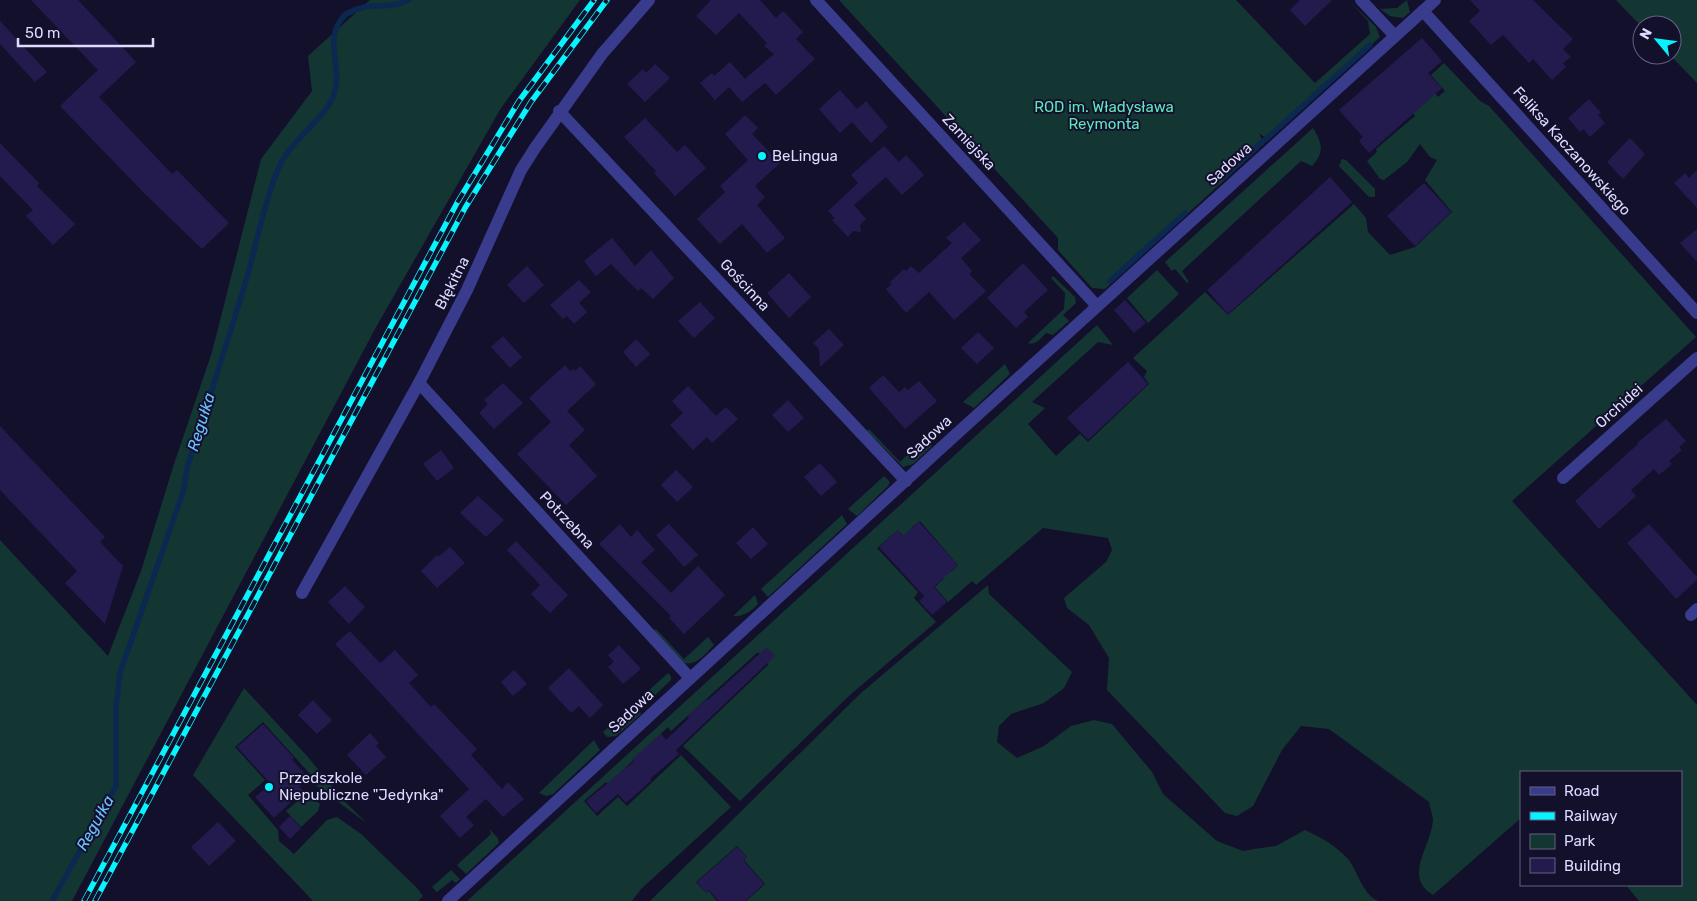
<svg xmlns="http://www.w3.org/2000/svg" width="1697" height="901" font-family="Rubik,sans-serif">
<style>
.green{fill:#133633;fill-rule:evenodd}
.lines{fill:none;stroke-linecap:round;stroke-linejoin:round}
.stream{stroke:#0b2850;stroke-width:5.5}
.building{fill:#231b4e}
.minor{stroke:#393b8d;stroke-width:12}
.rail-casing{stroke:#07f4ff;stroke-width:5.5}
.rail{stroke:#13102c;stroke-width:4;stroke-dasharray:11;stroke-linecap:butt}
.poi-dot{fill:#07f4ff;stroke:#13102c;stroke-width:2}
.labels{text-anchor:middle;dominant-baseline:central;stroke-width:4;stroke-linejoin:round;paint-order:stroke}
.park-label{font-size:15px;fill:#60e6bd;stroke:#13102c}
.street-label{font-size:15px;fill:#dddbff;stroke:#13102c}
.poi-label{font-size:15px;fill:#dddbff;stroke:#13102c;text-anchor:start}
.water-label{font-size:16px;font-style:italic;fill:#69c2ff;stroke:#13102c}
</style>
<rect width="100%" height="100%" fill="#13102c"/>
<!-- green -->
<g class="green">
<polygon points="370,0 580,0 501,108 375,329 72,901 0,901 0,540 108,656 141,571 173,467 212,352 261,159 312,91 308,56"/>
<polygon points="839,0 1236,0 1315,83 1370,34 1368,21 1348,0 1376,27 1380,37 1268,140 1259,133 1264,144 1105,289 1092,288 1058,250 1058,238"/>
<polygon points="1407,0 1410,12 1403,18 1390,16 1380,9 1397,8"/>
<polygon points="1616,0 1697,0 1697,83 1670,55 1672,55 1672,25 1642,25 1642,27"/>
<path d="M1444,63L1480,101L1489,106L1696,337L1512,501L1697,705V901H1639L1626,885H1681V772H1521V818L1433,895C1403,876 1430,849 1433,821C1433,815 1430,808 1429,802L1329,729L1301,726L1282,750L1253,806L1237,816L1225,813L1107,690L1109,658L1089,625L1067,608L1064,598L1106,562L1112,550L1108,538L1043,528L976,585L972,581L948,602L935,587L944,578L898,530L877,548L918,592L914,598L936,622L851,694L740,801L683,746L769,664L758,652L671,731L668,727L608,784L606,782L584,801L597,816L618,797L627,806L681,755L731,807L641,889L632,901H467L1097,325L1113,345L1098,342L1032,402L1045,408L1028,424L1056,456L1080,434L1088,442L1149,384L1144,377L1147,371L1133,358L1205,292L1228,315L1354,204L1366,218L1368,232L1390,255L1415,247L1452,212L1425,180L1437,160L1430,157L1420,144L1407,162L1384,180L1380,179L1367,161L1377,152L1376,149L1415,116L1413,113L1435,93L1438,97L1445,91L1431,75ZM920,521L958,565L951,572L911,528Z"/>
<path d="M1313,128C1322,143 1325,152 1312,166L1301,161L1182,271L1189,282L1187,283L1175,269L1172,271L1165,262Z"/>
<polygon points="1342,159 1346,160 1375,189 1375,197 1369,197 1339,166"/>
<polygon points="1157,270 1179,294 1148,323 1127,298"/>
<path d="M1053,276L1075,297L1076,303L1063,315L1069,321L1053,335L1046,333C1041,338 1035,346 1028,343L1064,309L1065,293L1051,278Z"/>
<polygon points="1005,364 1010,374 974,408 963,402"/>
<polygon points="869,429 900,462 925,438 932,446 913,464 903,467 867,431"/>
<polygon points="884,476 890,482 888,486 857,516 848,509"/>
<polygon points="842,515 847,524 768,597 761,589"/>
<path d="M988,585L989,594L1072,672L1064,688L1044,703L1011,714L999,726L997,742L1017,758L1044,746L1071,726L1094,720L1112,724L1152,772L1163,794L1217,841L1243,851L1254,849L1276,846L1305,830C1322,838 1335,845 1348,859C1358,871 1362,894 1378,901H746L765,884L744,860L747,857L737,846L696,882L706,893L709,891L717,901H650L860,694Z"/>
<path d="M755,595L758,604C753,610 741,618 733,616Z"/>
<path d="M656,629L684,659L708,637L714,645C705,654 697,666 684,663L652,632Z"/>
<polygon points="668,673 671,676 671,680 652,698 647,692"/>
<polygon points="244,688 308,757 342,799 368,824 314,784 311,775 263,722 235,747 265,780 248,795 278,830 279,841 294,854 327,820 337,817 361,834 417,888 423,896 418,901 313,901 193,775"/>
<polygon points="636,703 641,714 616,736 607,737 603,732"/>
<polygon points="594,740 600,750 553,794 546,796 539,793"/>
<polygon points="306,794 320,804 318,811 301,827 286,811"/>
<polygon points="489,829 498,838 499,843 466,874 457,865 491,834"/>
<polygon points="451,870 460,879 456,883 452,880 437,892 432,887"/>
</g>
<g class="lines">
<!-- stream -->
<g class="stream">
<polyline points="1266,139 1370,45"/>
<polyline points="1224,177 1263,141"/>
<polyline points="1110,281 1185,213"/>
<path d="M52,901L116,786V707L120,673L183,492L188,465C208,401 229,338 248,274C257,241 266,196 280,165C291,141 323,120 333,97C345,69 320,38 346,14C370,0 387,11 409,0"/>
</g>
</g>
<!-- building -->
<g class="building">
<polygon points="31,0 78,0 136,62 99,97 172,174 177,170 229,223 202,249 144,193 60,106 98,70"/>
<polygon points="711,0 760,0 776,18 783,11 803,32 796,39 815,59 776,95 765,83 742,102 729,87 715,100 700,83 712,73 714,76 730,62 745,79 774,54 764,46 767,43 739,13 716,35 696,16"/>
<polygon points="1300,0 1332,0 1305,26 1290,10"/>
<polygon points="1470,0 1533,0 1573,39 1563,49 1571,57 1563,63 1566,67 1552,80 1533,59 1529,63 1503,35 1491,45 1469,21 1480,11"/>
<polygon points="0,21 47,72 35,82 0,44"/>
<polygon points="1422,38 1442,61 1428,73 1442,88 1369,153 1359,141 1363,137 1339,110"/>
<polygon points="655,64 670,78 645,102 627,84 643,69 646,73"/>
<polygon points="840,90 857,109 866,101 888,127 871,143 852,122 840,133 819,109"/>
<polygon points="1589,99 1601,113 1598,115 1605,123 1590,137 1583,129 1580,132 1568,118"/>
<polygon points="745,115 758,128 752,134 780,163 755,186 765,197 757,205 785,238 767,253 742,224 720,244 697,219 725,192 720,186 748,160 725,134"/>
<polygon points="645,118 677,152 685,145 706,168 675,196 654,173 656,171 624,137"/>
<polygon points="1630,138 1645,154 1623,179 1607,162"/>
<polygon points="0,143 39,183 37,186 75,224 53,245 26,216 33,210 0,176"/>
<polygon points="884,146 899,162 906,155 924,175 902,195 886,177 854,205 866,219 860,225 861,232 853,231 848,237 832,220 835,218 828,211 858,183 851,175"/>
<polygon points="1697,170 1697,208 1674,183 1685,173 1689,178"/>
<polygon points="1330,177 1352,202 1228,314 1207,290"/>
<polygon points="1424,183 1451,212 1415,246 1387,216"/>
<polygon points="964,222 981,240 961,258 972,271 969,274 986,291 954,320 929,292 906,313 886,289 892,284 890,282 904,269 906,271 911,266 919,273 952,243 946,238"/>
<polygon points="1697,229 1697,262 1680,243"/>
<polygon points="612,238 635,266 651,250 674,278 653,299 641,288 638,291 611,264 596,276 584,261"/>
<polygon points="1023,263 1048,290 1024,312 1028,317 1016,328 987,298"/>
<polygon points="527,266 544,285 524,303 507,285"/>
<polygon points="789,273 811,297 789,318 767,293"/>
<polygon points="579,280 591,292 579,303 587,312 574,324 567,316 563,319 550,305"/>
<polygon points="1125,300 1146,323 1134,333 1114,310"/>
<polygon points="700,302 715,318 694,338 678,321"/>
<polygon points="829,329 844,345 820,367 819,349 813,343"/>
<polygon points="978,332 994,348 977,364 961,348"/>
<polygon points="503,336 522,357 510,368 491,347"/>
<polygon points="636,339 650,354 636,367 623,352"/>
<polygon points="1128,362 1148,384 1088,440 1067,418"/>
<polygon points="565,365 570,371 573,369 575,371 580,366 596,384 567,411 585,430 569,445 597,476 566,505 517,454 551,422 529,398"/>
<polygon points="883,375 899,392 905,387 908,390 919,381 937,401 905,429 869,388"/>
<polygon points="503,383 523,403 494,429 479,413 488,404 484,400"/>
<polygon points="688,386 716,416 726,407 738,419 712,443 707,437 693,450 670,425 683,413 672,401"/>
<polygon points="788,400 804,418 788,432 772,415"/>
<polygon points="1666,419 1686,441 1679,447 1682,450 1669,461 1672,464 1659,475 1654,469 1631,490 1636,496 1599,529 1575,501 1638,444 1637,443"/>
<polygon points="0,426 105,537 100,542 123,566 105,624 65,583 77,571 0,490"/>
<polygon points="441,450 454,468 437,481 423,464"/>
<polygon points="820,463 837,482 821,496 804,477"/>
<polygon points="676,470 693,487 677,502 661,485"/>
<polygon points="478,496 504,520 486,537 460,513"/>
<polygon points="919,522 958,565 924,596 879,547 898,530 903,536"/>
<polygon points="620,524 631,537 637,530 655,550 641,562 671,593 698,566 725,595 684,634 669,618 671,616 599,544"/>
<polygon points="669,524 698,555 684,567 656,535"/>
<polygon points="1649,524 1697,577 1697,580 1676,599 1627,543"/>
<polygon points="753,527 768,544 751,559 736,543"/>
<polygon points="516,541 568,595 550,613 531,594 540,585 507,550"/>
<polygon points="450,547 465,563 437,588 421,571 437,555 438,557"/>
<polygon points="345,586 365,607 349,624 328,602"/>
<polygon points="934,587 947,602 932,615 919,601"/>
<polygon points="350,631 380,663 395,650 418,675 409,683 431,707 434,704 477,749 471,755 502,789 508,782 524,799 503,817 486,799 466,817 474,825 460,838 440,816 469,789 335,644"/>
<polygon points="619,645 641,669 623,684 608,667 614,662 608,655"/>
<polygon points="767,647 775,656 676,750 679,754 650,779 651,781 626,803 618,794 596,813 586,801 634,761 632,759 661,734 666,740 689,718 687,716 707,699 708,700"/>
<polygon points="569,668 603,705 590,718 579,706 571,713 548,688"/>
<polygon points="514,670 527,684 513,696 501,682"/>
<polygon points="313,700 332,720 317,734 298,715"/>
<polygon points="263,724 294,758 292,760 309,778 299,787 303,791 274,818 255,797 271,784 237,747"/>
<polygon points="370,733 379,743 376,746 386,757 366,775 347,755"/>
<polygon points="290,816 301,828 290,839 279,827"/>
<polygon points="218,822 236,841 209,866 191,847"/>
<polygon points="737,847 747,857 743,860 764,884 745,901 719,901 709,890 706,893 697,882"/>
</g>
<g class="lines">
<!-- minor -->
<g class="minor">
<polyline points="816,0 1097,306"/>
<polyline points="1361,0 1395,36"/>
<polyline points="1423,11 1697,313"/>
<polyline points="559,111 906,481"/>
<polyline points="419,383 690,678"/>
<polyline points="1563,478 1697,358"/>
<polyline points="302,593 419,383 467,290 521,170 535,148 602,54 649,0"/>
<polyline points="1691,615 1697,609"/>
<polyline points="448,901 941,448 1435,0"/>
</g>
<defs>
<g id="rail">
<polyline points="84,901 457,203 519,101 594,0"/>
<polyline points="95,901 465,208 531,102 607,0"/>
</g>
</defs>
<!-- rail casing -->
<use href="#rail" class="rail-casing"/>
<!-- rail -->
<use href="#rail" class="rail"/>
</g>
<!-- markers -->
<g class="poi-dot">
<circle cx="762" cy="156" r="5"/>
<circle cx="269" cy="787" r="5"/>
</g>
<g class="labels">
<!-- park labels -->
<g class="park-label">
<text x="1104" y="107">ROD im. Władysława<tspan x="1104" dy="17">Reymonta</tspan></text>
</g>
<!-- street labels -->
<g class="street-label">
<text transform="translate(969 142) rotate(47)">Zamiejska</text>
<text transform="translate(1572 151) rotate(48)">Feliksa Kaczanowskiego</text>
<text transform="translate(1229 164) rotate(-42)">Sadowa</text>
<text transform="translate(452 283) rotate(-63)">Błękitna</text>
<text transform="translate(745 285) rotate(47)">Gościnna</text>
<text transform="translate(1619 406) rotate(-42)">Orchidei</text>
<text transform="translate(929 437) rotate(-43)">Sadowa</text>
<text transform="translate(567 520) rotate(47)">Potrzebna</text>
<text transform="translate(631 711) rotate(-43)">Sadowa</text>
</g>
<!-- poi labels -->
<g class="poi-label">
<text x="772" y="156">BeLingua</text>
<text x="279" y="778">Przedszkole<tspan x="279" dy="17">Niepubliczne "Jedynka"</tspan></text>
</g>
<!-- water labels -->
<g class="water-label">
<text transform="translate(201 422) rotate(-73)">Regułka</text>
<text transform="translate(95 823) rotate(-61)">Regułka</text>
</g>
</g>
<!-- legend -->
<rect x="1520" y="771" width="162" height="115" fill="#13102c" stroke="#646180"/>
<rect x="1530" y="787" width="25" height="8" fill="#393b8d" stroke="#646180"/>
<text x="1564" y="796" font-size="15" fill="#dddbff">Road</text>
<rect x="1530" y="812" width="25" height="8" fill="#07f4ff" stroke="#646180"/>
<text x="1564" y="821" font-size="15" fill="#dddbff">Railway</text>
<rect x="1530" y="834" width="25" height="15" fill="#133633" stroke="#646180"/>
<text x="1564" y="846" font-size="15" fill="#dddbff">Park</text>
<rect x="1530" y="858" width="25" height="15" fill="#231b4e" stroke="#646180"/>
<text x="1564" y="871" font-size="15" fill="#dddbff">Building</text>
<!-- north arrow -->
<g transform="translate(1657 40) rotate(299)"><circle r="24" fill="#13102c" stroke="#646180"/>
<path d="M0-4L9 19L0 12L-9 19Z" fill="#07f4ff"/>
<text y="-8" font-size="14" font-weight="bold" text-anchor="middle" fill="#dddbff">N</text>
</g>
<!-- scale -->
<path d="M18 38v8h135v-8" fill="none" stroke="#dddbff" stroke-width="2.5"/>
<text x="25" y="38" font-size="15" fill="#dddbff" stroke="#13102c" stroke-width="4" paint-order="stroke">50 m</text>
</svg>
